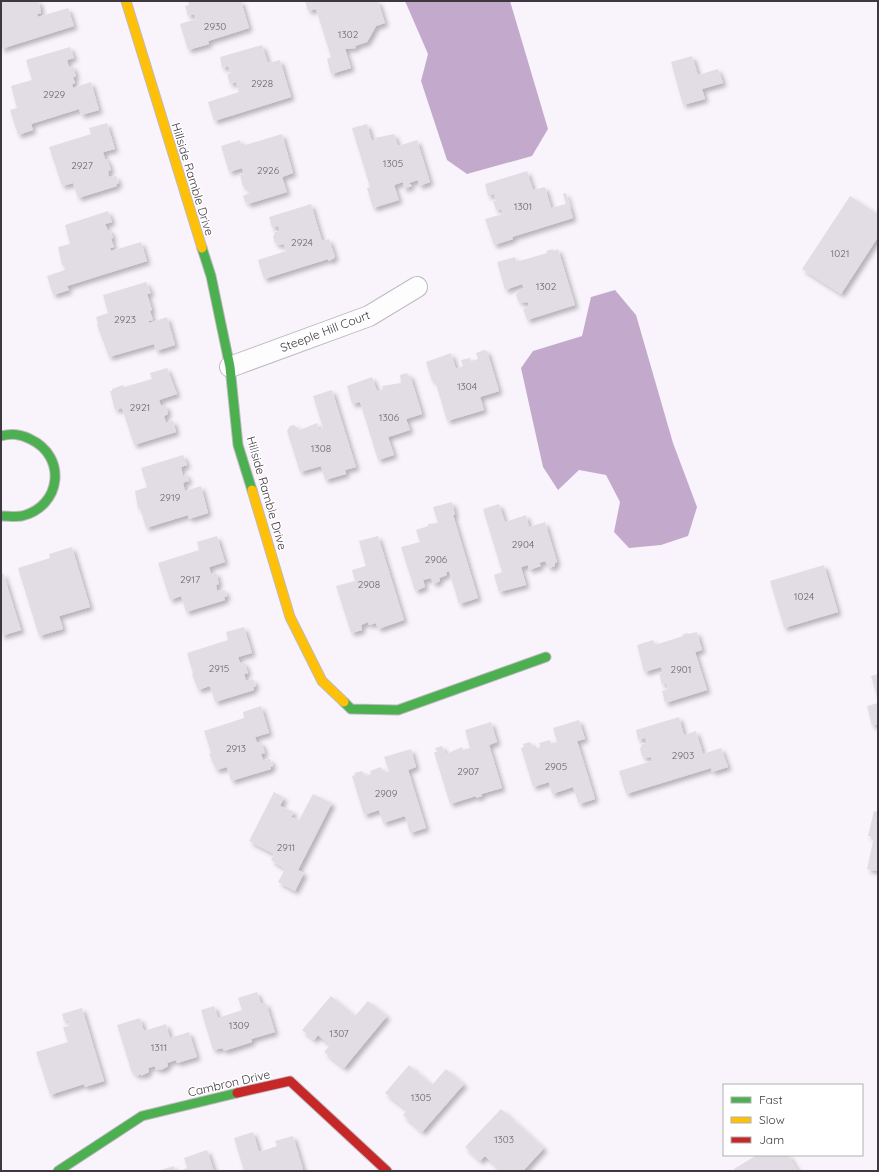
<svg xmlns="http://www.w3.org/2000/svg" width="879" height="1172" font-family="Quicksand,sans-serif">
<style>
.water{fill:#c3aacd}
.building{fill:#e2dde4;filter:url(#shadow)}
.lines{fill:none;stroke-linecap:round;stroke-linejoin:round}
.street-casing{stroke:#bfbac1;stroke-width:22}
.fast-casing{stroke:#bfbac1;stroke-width:11}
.slow-casing{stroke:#bfbac1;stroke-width:11}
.jam-casing{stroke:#bfbac1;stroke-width:11}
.street{stroke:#fefdfe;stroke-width:20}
.fast{stroke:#4caf50;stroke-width:9}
.slow{stroke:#ffc107;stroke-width:9}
.jam{stroke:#c62828;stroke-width:9}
.labels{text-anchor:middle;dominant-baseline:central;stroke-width:3;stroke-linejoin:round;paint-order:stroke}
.number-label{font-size:10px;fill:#68626a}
.street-label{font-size:12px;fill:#3d373f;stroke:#fff}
</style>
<defs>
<filter id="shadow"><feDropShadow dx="3.5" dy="3.5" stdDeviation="2" flood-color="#0004"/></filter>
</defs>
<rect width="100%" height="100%" fill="#f9f4fb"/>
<!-- water -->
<g class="water">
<polygon points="405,1 510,1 548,129 532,156 467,174 447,160 421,81 428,54"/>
<polygon points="615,290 636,315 673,443 697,507 688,536 661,545 629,548 614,532 620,502 606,475 579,470 558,490 543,467 521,368 533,351 582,336 591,297"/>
</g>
<!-- building -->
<g class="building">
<polygon points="1,1 39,1 41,13 37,14 38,17 68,8 74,26 1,49"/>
<polygon points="188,1 241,1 249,28 208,41 209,44 188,50 180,24 196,19 194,14 188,16 185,6 189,5"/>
<polygon points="305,1 378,1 385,23 376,26 367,42 355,46 356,48 345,49 351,68 331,74 327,59 331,57 316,9 308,11"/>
<polygon points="262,45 268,63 280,60 291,97 214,121 208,102 239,92 236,82 230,84 227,74 231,73 228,66 222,68 220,57"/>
<polygon points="70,47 74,58 67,60 69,67 73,66 76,77 73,77 75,83 72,84 73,88 91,82 99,110 81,115 79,109 31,124 33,130 18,135 10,110 17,108 11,86 32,80 26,60"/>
<polygon points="692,56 698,75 718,69 723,83 702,89 705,99 683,105 671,62"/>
<polygon points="107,123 115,149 103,152 105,159 107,159 111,170 108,171 109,177 116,176 119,183 116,184 117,186 78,198 73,183 62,186 49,147 91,134 89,128"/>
<polygon points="367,124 372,141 376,140 375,138 394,134 398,146 417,140 430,182 419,186 418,180 409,183 412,186 403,189 403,182 394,185 399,200 373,208 367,188 370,187 352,128"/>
<polygon points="282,134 293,173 282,177 287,192 248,204 247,202 245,202 243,196 249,193 247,186 243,187 240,175 244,174 242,168 229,172 221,146 240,140 242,146"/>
<polygon points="527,171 533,190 545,187 551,208 566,204 563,194 566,193 573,218 512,237 513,239 494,245 485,219 503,214 501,209 496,210 493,201 496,201 494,194 488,196 485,184"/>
<polygon points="850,196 876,213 878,209 878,237 841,294 802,269"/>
<polygon points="311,204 322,241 329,239 335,257 333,259 328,261 328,259 264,279 258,260 286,251 284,244 279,245 275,243 273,237 275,232 280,231 278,226 272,228 269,217"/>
<polygon points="108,211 112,222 105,224 108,231 110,230 113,238 111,239 114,247 110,248 111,251 141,242 147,261 67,286 69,290 53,295 47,276 65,270 64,265 62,265 58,247 70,244 65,225"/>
<polygon points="553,249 553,251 558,249 575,305 527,320 523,309 529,307 528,302 523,303 518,301 516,295 519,290 524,288 522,284 505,290 497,262 515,257 516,262 547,253 546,251"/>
<polygon points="146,282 151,293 147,294 152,310 150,311 153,320 149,321 149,323 167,317 175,345 156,351 154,344 109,357 97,325 98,324 96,317 108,313 103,295"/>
<polygon points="484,350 487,351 499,391 480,397 484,410 447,421 435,380 432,381 426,362 451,353 456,369 463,366 461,360 470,358 471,361 478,359 476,353"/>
<polygon points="167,368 177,394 159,400 161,406 166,405 168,414 164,416 166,423 173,420 176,432 134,445 122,408 115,410 110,391 112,391 112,389 123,385 124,387 152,379 150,373"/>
<polygon points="407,373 408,376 410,375 422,414 406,419 410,430 388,437 394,455 378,460 360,402 352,404 347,386 372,377 377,391 383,389 382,386 401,383 400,375"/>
<polygon points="332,390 356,467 345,470 346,474 325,480 321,466 300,472 287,431 290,426 294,425 300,430 317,423 319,430 323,428 313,396"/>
<polygon points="183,455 187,465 181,467 183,476 186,473 189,482 187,481 183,483 185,491 201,486 208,513 189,519 188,515 146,528 140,508 138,509 135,491 147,487 141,468"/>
<polygon points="452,502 455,515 453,515 478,598 459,604 449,571 446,572 447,575 439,578 440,581 433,584 431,578 423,580 425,587 415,591 401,547 420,542 416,530 428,526 428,524 438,523 433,507"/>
<polygon points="499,504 505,522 526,515 529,527 545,522 557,562 555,563 555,566 549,568 545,561 539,563 541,566 529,570 528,565 521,567 526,585 499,592 494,575 502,572 483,509"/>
<polygon points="217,536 225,562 209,567 211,574 216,572 219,584 216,585 217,591 225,590 227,597 224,597 225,600 186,612 181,596 170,600 158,563 199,550 197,542"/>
<polygon points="378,536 404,620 378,629 376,623 369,625 368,622 361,625 362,630 351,633 336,586 355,581 352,570 366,566 359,541"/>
<polygon points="72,547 90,607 59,616 63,629 39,636 18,568 50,558 49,554"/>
<polygon points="824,565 838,612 784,628 770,581"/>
<polygon points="3,573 21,630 1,636 1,574"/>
<polygon points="244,627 252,653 238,657 240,663 244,662 248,673 244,674 246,681 253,679 256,686 253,687 254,690 215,702 210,686 198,690 192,674 193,673 187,653 228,640 226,632"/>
<polygon points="697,632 702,650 695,652 707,690 665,703 662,691 668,689 666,683 662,685 659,673 663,672 661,667 644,672 637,645 653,640 655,645 683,636 682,635 687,633 688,634"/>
<polygon points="878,674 878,700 871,676"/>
<polygon points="878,703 878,724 872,726 867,706"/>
<polygon points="261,706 269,733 255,737 257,743 261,742 265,753 261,754 263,760 270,759 273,766 270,767 271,769 231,781 227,767 216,770 209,754 211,753 204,731 244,718 243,712"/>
<polygon points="679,717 684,735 696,731 703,754 721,748 728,767 712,772 711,768 626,794 619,771 652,761 651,757 646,758 642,756 640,749 642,744 647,743 645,738 638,740 636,730"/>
<polygon points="579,720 585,739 577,741 595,799 579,804 573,787 552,794 549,782 533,787 521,748 524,747 523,744 530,742 534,749 540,747 539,743 550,740 551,744 557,742 553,728"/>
<polygon points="491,722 497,742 489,745 502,788 481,794 482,796 476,798 476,796 450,804 434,752 437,752 435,748 442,746 446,754 462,747 463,750 470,748 465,730"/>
<polygon points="411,749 416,767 408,770 426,828 410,833 405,816 383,823 379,810 364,815 352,776 355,775 354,773 362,771 365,776 371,774 370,771 381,767 383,773 389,771 384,757"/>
<polygon points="274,792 284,798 280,806 294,812 291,817 299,820 313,794 332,803 298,870 304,873 295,891 278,882 285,869 271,860 274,854 249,841"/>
<polygon points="874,811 878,812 878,871 867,869 874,837 868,836"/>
<polygon points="257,992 261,1004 266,1003 275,1032 251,1039 252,1042 224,1051 223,1048 213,1050 201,1010 214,1006 218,1018 242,1010 238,998"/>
<polygon points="331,996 355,1016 368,1001 387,1016 344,1068 324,1052 330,1045 318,1035 314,1040 302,1030"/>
<polygon points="82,1008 104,1081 85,1087 84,1084 50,1095 36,1052 68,1042 63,1027 69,1026 68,1020 64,1021 62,1014"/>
<polygon points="140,1018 144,1031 166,1024 170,1038 189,1032 197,1057 177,1063 176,1060 167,1063 168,1066 161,1070 160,1069 156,1070 155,1066 148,1068 149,1072 141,1076 141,1074 136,1076 135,1072 132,1073 117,1025"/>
<polygon points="409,1065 432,1085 446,1069 464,1084 422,1132 403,1115 407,1110 385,1093"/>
<polygon points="501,1109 544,1148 523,1171 501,1171 485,1156 480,1161 465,1147"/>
<polygon points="253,1132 259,1152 277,1146 275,1141 293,1136 303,1169 302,1171 244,1171 234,1138"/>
<polygon points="207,1150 214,1171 179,1171 187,1168 184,1158"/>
<polygon points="757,1155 788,1155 798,1171 735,1171 734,1169"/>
<polygon points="174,1166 175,1171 157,1171"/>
</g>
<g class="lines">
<defs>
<polyline id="street" points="230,367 369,316 417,287"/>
<g id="fast">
<polyline points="202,248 211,276 230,367 238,445 252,490"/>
<path d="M1,436C12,433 20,434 30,439C67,456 62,506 22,516C16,517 8,516 1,516"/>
<polyline points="344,702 351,709 398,710 546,657"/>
<polyline points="58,1171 142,1116 237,1093"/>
</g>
<g id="slow">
<polyline points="126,1 202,248"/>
<polyline points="252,490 290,617 322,681 344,702"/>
</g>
<polyline id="jam" points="237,1093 290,1081 387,1171"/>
</defs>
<!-- street casing -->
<use href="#street" class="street-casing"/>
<!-- fast casing -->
<use href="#fast" class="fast-casing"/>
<!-- slow casing -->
<use href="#slow" class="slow-casing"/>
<!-- jam casing -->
<use href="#jam" class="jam-casing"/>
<!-- street -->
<use href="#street" class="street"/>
<!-- fast -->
<use href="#fast" class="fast"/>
<!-- slow -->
<use href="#slow" class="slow"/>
<!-- jam -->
<use href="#jam" class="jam"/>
</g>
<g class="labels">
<!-- number labels -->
<g class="number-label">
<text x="215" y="26">2930</text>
<text x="348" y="34">1302</text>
<text x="262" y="83">2928</text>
<text x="54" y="94">2929</text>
<text x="393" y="163">1305</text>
<text x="82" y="165">2927</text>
<text x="268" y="170">2926</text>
<text x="523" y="206">1301</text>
<text x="302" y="242">2924</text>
<text x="840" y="253">1021</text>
<text x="546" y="286">1302</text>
<text x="125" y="319">2923</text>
<text x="467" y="386">1304</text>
<text x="140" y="407">2921</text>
<text x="389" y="417">1306</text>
<text x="321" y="448">1308</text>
<text x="170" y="497">2919</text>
<text x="523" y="544">2904</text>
<text x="436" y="559">2906</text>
<text x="190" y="579">2917</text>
<text x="369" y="584">2908</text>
<text x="804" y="596">1024</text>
<text x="219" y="668">2915</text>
<text x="681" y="669">2901</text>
<text x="236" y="748">2913</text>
<text x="683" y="755">2903</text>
<text x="556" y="766">2905</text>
<text x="468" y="771">2907</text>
<text x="386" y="793">2909</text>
<text x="286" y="847">2911</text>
<text x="239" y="1025">1309</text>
<text x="339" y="1033">1307</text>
<text x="159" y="1047">1311</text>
<text x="421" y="1097">1305</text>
<text x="504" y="1139">1303</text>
</g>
<!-- street labels -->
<g class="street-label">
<text transform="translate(193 179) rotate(73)">Hillside Ramble Drive</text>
<text transform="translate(325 331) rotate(-21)">Steeple Hill Court</text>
<text transform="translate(267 493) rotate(74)">Hillside Ramble Drive</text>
<text transform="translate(229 1083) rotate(-13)">Cambron Drive</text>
</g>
</g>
<!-- border -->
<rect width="879" height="1172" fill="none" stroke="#3d373f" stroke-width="4"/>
<!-- legend -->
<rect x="723" y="1084" width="140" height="72" fill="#ffffff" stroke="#b1afb2"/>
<rect x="731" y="1097" width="20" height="6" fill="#4caf50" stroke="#b1afb2"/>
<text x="759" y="1104" font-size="12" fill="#3d373f">Fast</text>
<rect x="731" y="1117" width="20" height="6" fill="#ffc107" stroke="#b1afb2"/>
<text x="759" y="1124" font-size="12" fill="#3d373f">Slow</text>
<rect x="731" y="1137" width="20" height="6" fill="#c62828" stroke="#b1afb2"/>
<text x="759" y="1144" font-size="12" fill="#3d373f">Jam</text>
</svg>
